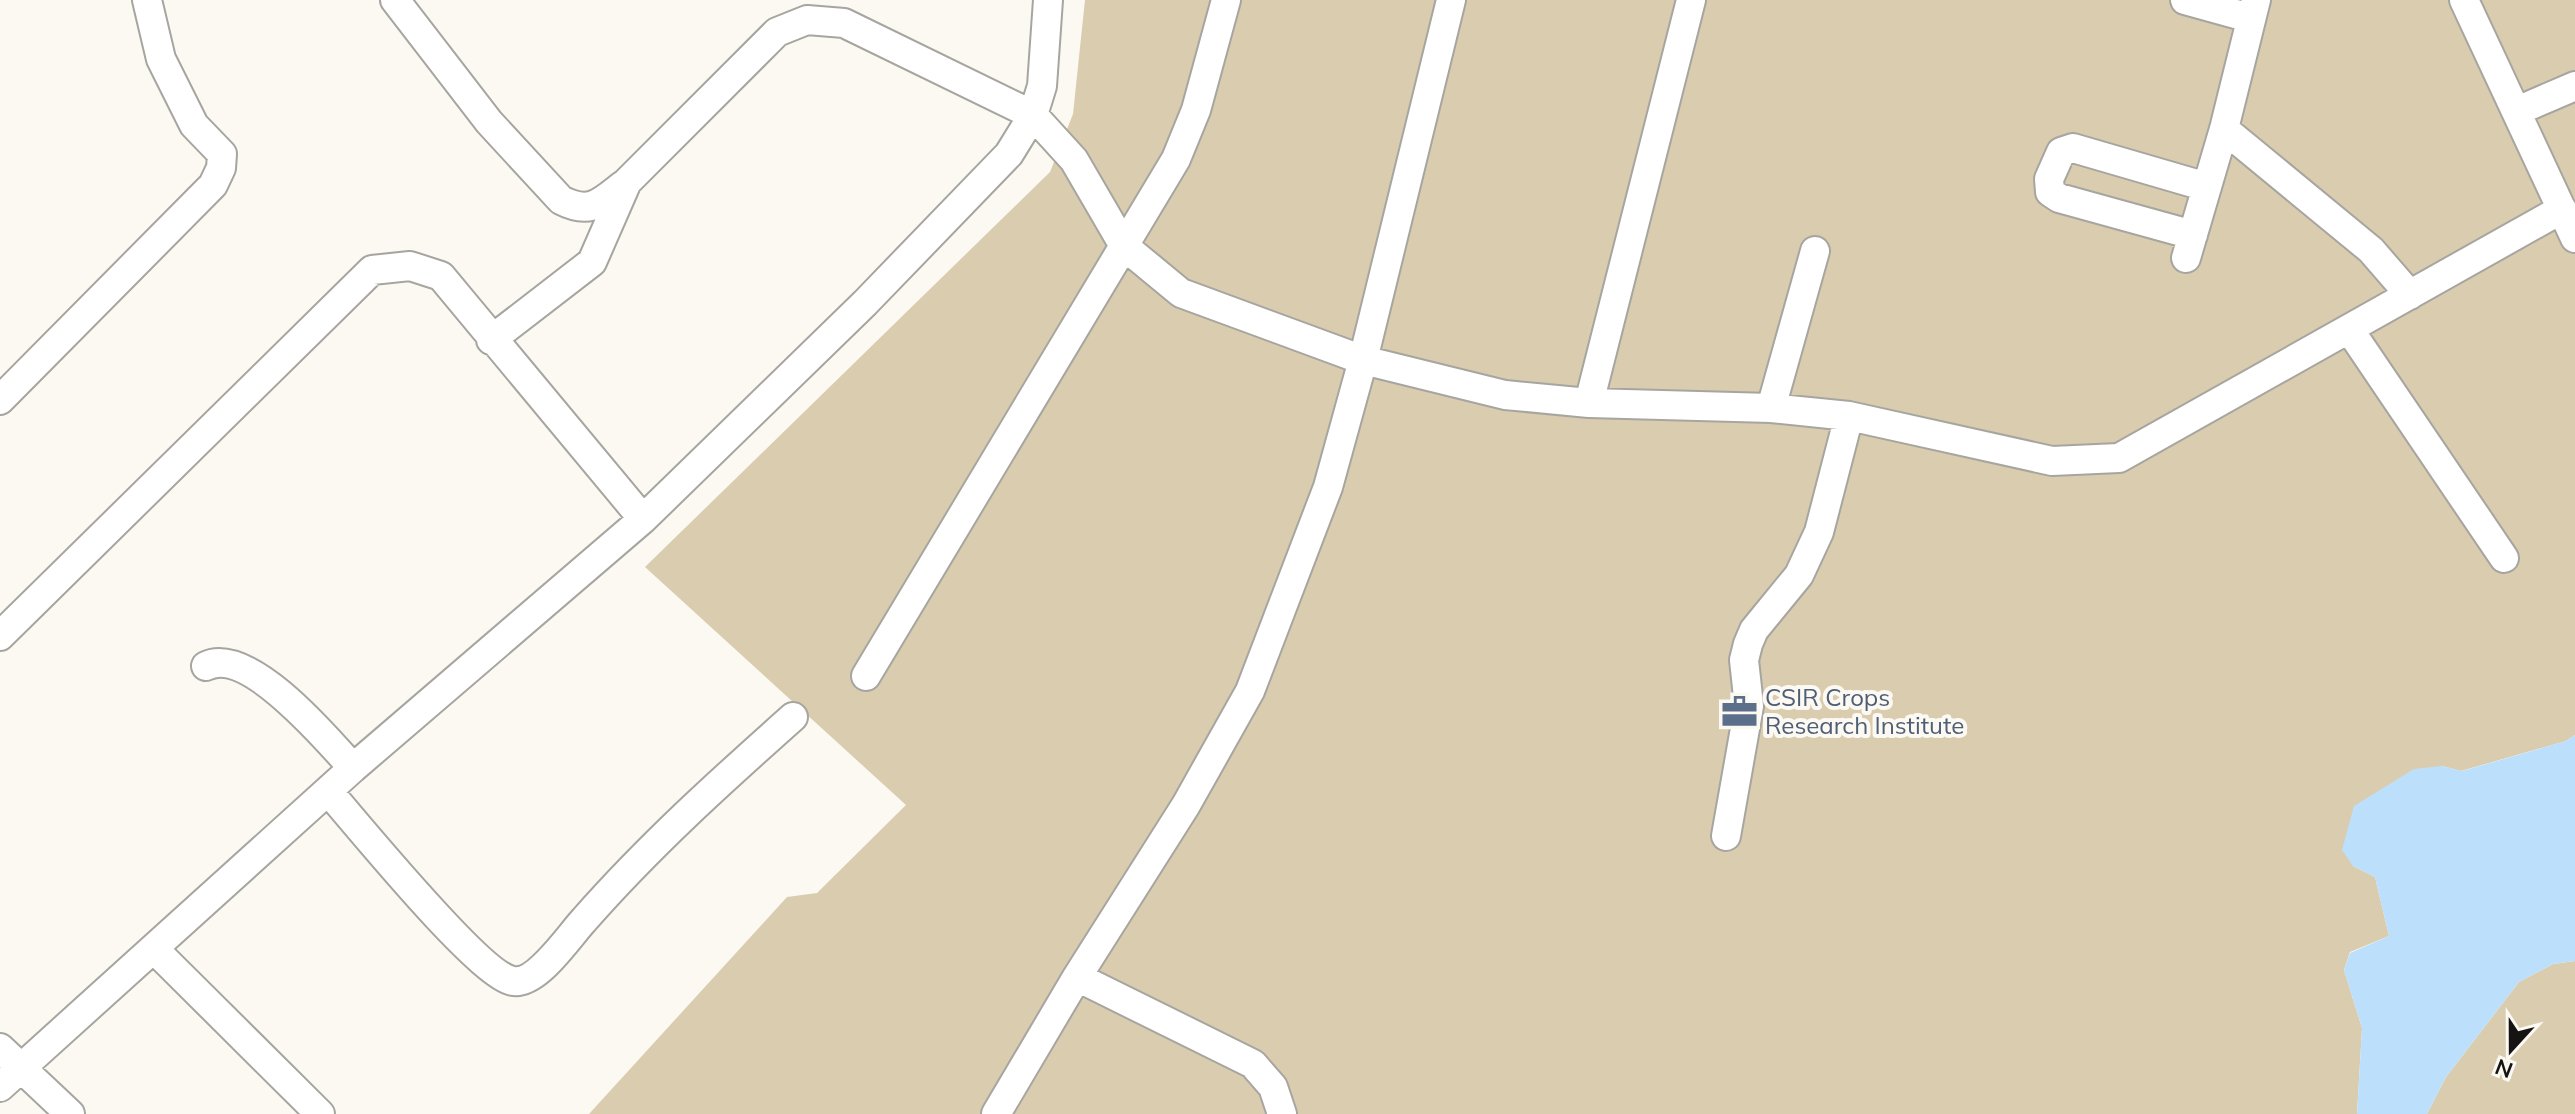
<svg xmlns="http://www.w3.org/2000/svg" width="2575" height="1114" font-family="Mulish,sans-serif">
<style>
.green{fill:#d9ccaf}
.water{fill:#bce0fc}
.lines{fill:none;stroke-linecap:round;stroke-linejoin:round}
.minor-casing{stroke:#a7a59f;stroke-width:32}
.minor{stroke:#fff;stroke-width:28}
.labels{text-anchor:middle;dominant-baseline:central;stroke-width:8;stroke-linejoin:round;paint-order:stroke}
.service-label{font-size:24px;fill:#4e5e75;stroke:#fcf9f3;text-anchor:start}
</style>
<rect width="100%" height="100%" fill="#fcf9f3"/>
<path class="green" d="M 1085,0 L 2575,0 L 2575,735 L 2566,741 L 2461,771 L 2442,766 L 2353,866 L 2375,877 L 2389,936 L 2350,952 L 2344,970 L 2362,1028 L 2357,1114 L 589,1114 L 787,897 L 817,893 L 906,805 L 645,567 L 1050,172 L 1073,114 Z
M 2575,961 L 2575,1114 L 2427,1114 L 2446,1077 L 2519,982 L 2553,964 Z"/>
<path class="water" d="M 2575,735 L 2575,961 L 2553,964 L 2519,982 L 2446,1077 L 2427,1114 L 2357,1114 L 2362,1028 L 2344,970 L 2350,953 L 2389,936 L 2375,877 L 2353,866 L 2342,850 L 2354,806 L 2414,769 L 2442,766 L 2462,771 L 2566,741 Z"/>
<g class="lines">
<defs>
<path id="minor" d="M 395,0 L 489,122 L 561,200 C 590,215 600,203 623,185
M 2185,0 L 2250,18
M 2464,0 L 2575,238
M 2517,111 L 2575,86
M 2224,129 L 2371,250 L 2410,295
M 2193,235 L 2059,198 L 2050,192 L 2049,179 L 2061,152 L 2073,148 L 2207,187
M 2186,258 L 2224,129 L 2256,0
M 2349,329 L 2504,558
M 491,340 L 592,262 L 627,182 L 777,32 L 807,20 L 844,23 L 1033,115 L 1074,160 L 1124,246 L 1181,293 L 1363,360 L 1505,395 L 1589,403 L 1771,408 L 1849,416 L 2052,461 L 2119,458 L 2562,209
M 0,400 L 213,185 L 221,168 L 222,154 L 194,125 L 161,59 L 147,0
M 1589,403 L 1691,0
M 1771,408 L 1815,251
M 0,636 L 372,270 L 410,266 L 441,276 L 643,519
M 206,666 C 248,645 327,739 353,768
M 866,676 L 1176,159 L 1196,110 L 1226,0
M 328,791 C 357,824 479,975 513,981 C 537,985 569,936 584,920 C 649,846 720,782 793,717
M 1726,836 L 1749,706 L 1744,660 L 1748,644 L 1754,630 L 1799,575 L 1819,532 L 1849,416
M 155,950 L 320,1114
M 1077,977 L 1253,1064 L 1273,1087 L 1282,1114
M 0,1048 L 70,1114
M 0,1087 L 353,768 L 643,519 L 865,303 L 1009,154 L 1033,115 L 1042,86 L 1048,0
M 996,1114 L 1077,977 L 1186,805 L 1250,691 L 1328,487 L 1363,360 L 1451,0"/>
</defs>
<use href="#minor" class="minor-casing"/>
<use href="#minor" class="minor"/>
</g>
<defs>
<symbol id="office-bare" viewBox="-9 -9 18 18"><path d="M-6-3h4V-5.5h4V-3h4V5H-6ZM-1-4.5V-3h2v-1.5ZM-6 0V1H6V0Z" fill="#5c6f8a" stroke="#fcf9f3" stroke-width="2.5" paint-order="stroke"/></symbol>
</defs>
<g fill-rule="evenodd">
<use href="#office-bare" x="1714" y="686" width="51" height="51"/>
</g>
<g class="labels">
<g class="service-label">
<text x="1765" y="697">CSIR Crops<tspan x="1765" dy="28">Research Institute</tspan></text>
</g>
</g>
<g transform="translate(2511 1050) rotate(201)" stroke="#fcf9f3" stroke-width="6" paint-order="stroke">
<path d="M0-6L14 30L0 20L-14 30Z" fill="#151412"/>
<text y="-12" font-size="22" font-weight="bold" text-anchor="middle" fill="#151412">N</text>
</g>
</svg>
